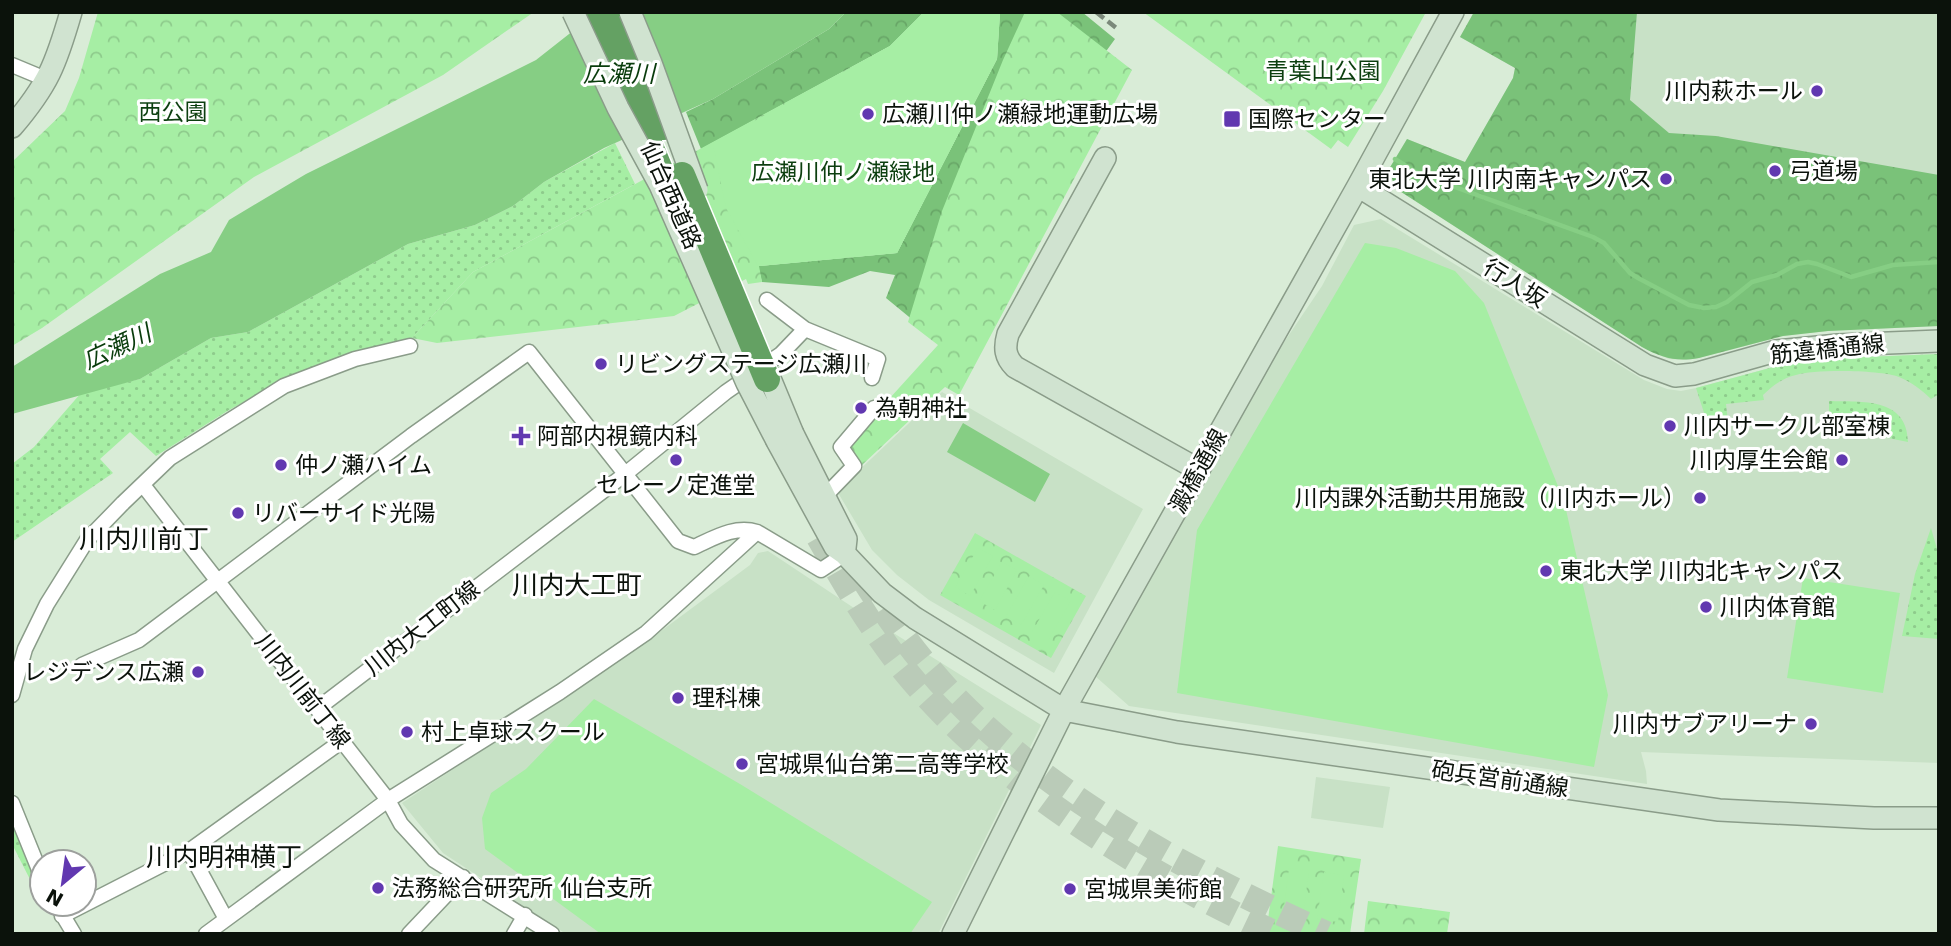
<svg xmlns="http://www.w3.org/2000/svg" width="1951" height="946" font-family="'DejaVu Sans','Noto Sans JP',sans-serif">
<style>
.built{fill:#c8e1c6}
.grass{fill:url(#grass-dots)}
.forest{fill:url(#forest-crowns)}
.park{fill:url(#park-crowns)}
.pitch{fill:#a6eea4}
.water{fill:#86ce84}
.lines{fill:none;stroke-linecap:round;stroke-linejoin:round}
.stream{stroke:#86ce84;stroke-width:4.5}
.highway-tunnel{stroke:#bacbb8;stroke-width:26;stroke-dasharray:26 13;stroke-linecap:butt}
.street-casing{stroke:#8a9c89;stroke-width:17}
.secondary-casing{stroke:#8a9c89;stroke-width:24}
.highway-casing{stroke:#fff;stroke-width:29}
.street{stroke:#fff;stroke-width:14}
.secondary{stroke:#d0e3d0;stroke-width:21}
.highway{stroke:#64a163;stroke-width:26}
.rail{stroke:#7b897a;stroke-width:4.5;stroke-dasharray:10 5;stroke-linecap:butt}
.secondary-bridge-casing{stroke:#8a9c89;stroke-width:24;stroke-linecap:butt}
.highway-bridge-casing{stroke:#fff;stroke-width:29;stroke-linecap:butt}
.secondary-bridge{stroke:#d0e3d0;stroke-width:21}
.highway-bridge{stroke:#64a163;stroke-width:26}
.poi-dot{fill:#6138b0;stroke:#fff;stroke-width:2.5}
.labels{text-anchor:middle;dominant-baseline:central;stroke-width:6;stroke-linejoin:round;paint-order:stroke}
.park-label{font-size:23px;fill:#0c3f0f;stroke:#fff}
.poi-label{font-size:23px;fill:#0b120b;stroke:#fff;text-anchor:start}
.street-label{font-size:23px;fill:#0b120b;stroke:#fff}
.water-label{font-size:24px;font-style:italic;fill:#093c0c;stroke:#fff}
.quarter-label{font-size:26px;fill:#0b120b;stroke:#fff}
</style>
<defs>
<pattern id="grass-dots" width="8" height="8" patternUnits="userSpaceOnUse" patternTransform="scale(1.75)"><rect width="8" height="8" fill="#a6eea4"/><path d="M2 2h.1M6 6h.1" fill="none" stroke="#8ecb8c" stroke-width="1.8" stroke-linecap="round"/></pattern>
<pattern id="forest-crowns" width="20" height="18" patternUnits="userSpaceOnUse" patternTransform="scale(1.75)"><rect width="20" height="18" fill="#7ac279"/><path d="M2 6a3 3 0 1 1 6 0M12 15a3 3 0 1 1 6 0" fill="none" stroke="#68a667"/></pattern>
<pattern id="park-crowns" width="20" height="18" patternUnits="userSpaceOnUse" patternTransform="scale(1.75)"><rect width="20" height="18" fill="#a6eea4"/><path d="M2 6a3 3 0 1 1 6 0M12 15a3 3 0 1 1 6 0" fill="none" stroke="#8ecb8c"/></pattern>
</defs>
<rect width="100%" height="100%" fill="#d9ecd7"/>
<path class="built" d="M 1474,12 L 1939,12 L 1939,326 L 1828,331 L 1783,336 L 1699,358 L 1686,360 L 1669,359 L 1642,347 L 1395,188 L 1389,169 L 1407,139 L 1465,162 L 1513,78 L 1515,68 L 1460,37 Z
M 1381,219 L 1644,380 L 1667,389 L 1681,391 L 1696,388 L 1781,365 L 1839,358 L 1939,354 L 1939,763 L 1641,752 L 1646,771 L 1647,784 L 1129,706 L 1095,676 L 1274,357 L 1322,286 L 1354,225 Z
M 942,392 L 1143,509 L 1054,673 L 929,600 L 897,575 L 872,550 L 837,491 Z
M 768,551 L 863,614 L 1041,725 L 938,934 L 566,934 L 443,853 L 402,803 L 649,640 L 750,565 L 758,553 Z
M 1316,777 L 1390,787 L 1383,828 L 1311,818 Z"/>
<path class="grass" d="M 615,143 L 635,184 L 473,272 L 412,338 L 349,353 L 286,379 L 229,410 L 156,456 L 130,432 L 100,459 L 113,473 L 12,542 L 12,464 L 34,447 L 81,393 L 140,379 L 211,338 L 248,332 L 408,244 L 475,225 L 513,206 L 544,182 Z
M 1939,354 L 1939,394 L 1931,399 C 1922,390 1911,382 1899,377 C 1881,370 1815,369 1796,375 C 1783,378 1773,385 1763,395 L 1764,400 L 1726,404 L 1730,439 L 1707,422 L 1696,388 L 1781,365 L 1839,358 Z
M 1829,401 C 1862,402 1907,397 1908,442 L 1863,433 L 1865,420 L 1829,413 Z
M 1931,528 L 1939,556 L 1939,639 L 1902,636 L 1915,574 Z
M 12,823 C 20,847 42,880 42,903 L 12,844 Z"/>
<path class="forest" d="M 846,12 L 924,12 L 890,46 L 701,149 L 686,112 L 713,99 L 829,29 Z
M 1000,12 L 1082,12 L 1115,39 L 1107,50 L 1061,87 L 942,344 L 886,298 L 895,275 L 870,271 L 829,287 L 762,282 L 758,266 L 897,253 L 997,59 Z
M 1474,12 L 1637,12 L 1630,100 L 1669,133 L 1716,136 L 1939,175 L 1939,326 L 1828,331 L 1783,336 L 1699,358 C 1676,362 1662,358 1642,347 L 1395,188 L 1389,169 L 1407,139 L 1465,162 L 1513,78 L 1515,68 L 1460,37 Z"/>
<path class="park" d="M 98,12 L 534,12 L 443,75 L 254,177 L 42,328 L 12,346 L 12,162 L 65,111 L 79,78 Z
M 924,12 L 1000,12 L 997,59 L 897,253 L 759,266 L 762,282 L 748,284 L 746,279 L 674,316 L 437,343 L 412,338 L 473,272 L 890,46 Z
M 1025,12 L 1057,12 L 1132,70 L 959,395 L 945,387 L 862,465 L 851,454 L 850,442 L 938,345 L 908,322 L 942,211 L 1003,60 Z
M 1143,12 L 1426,12 L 1383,91 L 1348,147 L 1338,140 L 1331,149 Z
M 975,533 L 1086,596 L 1051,658 L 940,595 Z
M 1278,846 L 1361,859 L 1350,934 L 1266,934 Z
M 1368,901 L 1450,912 L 1447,934 L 1364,934 Z"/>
<path class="pitch" d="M 924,12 L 1000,12 L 997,59 L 897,253 L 758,266 L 726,208 L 713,144 L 890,46 Z
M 1365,243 L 1396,248 L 1455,271 L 1484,303 L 1564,501 L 1608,695 L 1594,767 L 1177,693 L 1197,530 Z
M 978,548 L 993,556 L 970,596 L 955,587 Z
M 1002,562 L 1017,570 L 995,610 L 979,601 Z
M 1029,576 L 1044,585 L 1021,625 L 1006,616 Z
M 1803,578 L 1900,593 L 1883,693 L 1787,678 Z
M 1055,592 L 1071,601 L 1048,640 L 1032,632 Z
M 594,699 L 740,784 L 932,902 L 910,934 L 601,934 L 485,849 L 482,818 L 491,793 L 526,769 Z
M 1289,868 L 1309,870 L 1303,917 L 1283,914 Z
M 1324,872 L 1344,875 L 1338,922 L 1317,919 Z"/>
<path class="water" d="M 597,12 L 846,12 L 829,29 L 713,99 L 604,148 L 544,182 L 513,206 L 475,225 L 408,244 L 248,332 L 211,338 L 140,379 L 12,414 L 12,367 L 160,274 L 211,252 L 229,220 L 306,174 L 536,60 Z
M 963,423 L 1050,474 L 1035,502 L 947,452 Z"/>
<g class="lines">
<path class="stream" d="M 1395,159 L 1419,174 L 1593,237 L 1604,243 L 1630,273 L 1638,278 L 1689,305 L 1704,308 L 1716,307 L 1727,302 L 1752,282 L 1777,275 L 1797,264 L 1808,262 L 1817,264 L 1851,277 L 1893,265 L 1939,262"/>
<path class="highway-tunnel" d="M 819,537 C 844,582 870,626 902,667 C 994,782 1143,873 1276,934
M 862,576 C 896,630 934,681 982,724 C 1081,815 1204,878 1326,934"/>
<defs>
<path id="street" d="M 12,65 L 48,80
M 767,300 L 805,329
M 143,485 L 342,741 L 388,800 L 401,824 L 434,860 L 552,934
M 825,496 L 854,466 L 841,447 L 874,408
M 82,665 L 139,640 L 411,436 L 529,352 L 678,541 L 694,547 C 714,538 735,525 757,532 L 821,570 L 845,554
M 12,695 L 25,649 L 47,604 L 87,540 L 123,503 L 170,458 L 284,386 L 355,359 L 410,346
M 317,709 L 624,475 L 726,392 L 781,354 L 805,329 L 878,359 L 872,378
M 12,803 L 42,877
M 56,904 L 74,934
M 62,916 L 189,851
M 226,919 L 189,851 L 342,741
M 206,934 L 388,800 L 560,692 L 646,633 L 757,532
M 409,934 L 463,877
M 514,934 L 525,915"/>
<path id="secondary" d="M 12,127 C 48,85 56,64 71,12
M 1105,158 L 1008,334 C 1004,348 1005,357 1015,367 L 1199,470
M 1358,186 L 1645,365 L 1675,376 L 1694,374 L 1776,351 L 1838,345 L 1939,341
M 793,434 L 846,539 L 845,548
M 777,441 L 835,547 L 845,554 L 882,593 L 915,618 L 1064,710 L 1177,732 L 1719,810 L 1874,818 L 1939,818
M 953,934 L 1064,710 L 1358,186 L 1453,12"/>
<path id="highway" d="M 591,12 L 621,80
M 612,12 L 664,127
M 608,66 L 646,136 L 661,172"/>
</defs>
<use href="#street" class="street-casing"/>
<use href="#secondary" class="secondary-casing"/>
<use href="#highway" class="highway-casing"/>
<use href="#street" class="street"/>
<use href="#secondary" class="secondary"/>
<use href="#highway" class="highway"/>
<path class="rail" d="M 1096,12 L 1119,30"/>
<defs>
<path id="secondary-bridge" d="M 573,12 L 618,108 L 660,185 L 747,383 L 777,441
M 630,12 L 651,63 L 697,190
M 764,364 L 793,434"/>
<path id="highway-bridge" d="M 682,175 L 767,379"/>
</defs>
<use href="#secondary-bridge" class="secondary-bridge-casing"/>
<use href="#highway-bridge" class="highway-bridge-casing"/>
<use href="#secondary-bridge" class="secondary-bridge"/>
<use href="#highway-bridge" class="highway-bridge"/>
</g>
<g class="poi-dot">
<circle cx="1817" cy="91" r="7"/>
<circle cx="868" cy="114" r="7"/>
<rect x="1223" y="110" width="18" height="18" rx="3.5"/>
<circle cx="1775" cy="171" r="7"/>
<circle cx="1666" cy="179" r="7"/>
<circle cx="601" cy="364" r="7"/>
<circle cx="861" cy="408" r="7"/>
<circle cx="1670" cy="426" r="7"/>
<path d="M517.5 425.5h7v7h7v7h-7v7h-7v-7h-7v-7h7z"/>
<circle cx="676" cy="460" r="7"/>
<circle cx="1842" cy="460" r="7"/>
<circle cx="281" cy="465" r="7"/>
<circle cx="1700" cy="498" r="7"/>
<circle cx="238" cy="513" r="7"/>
<circle cx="1546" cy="571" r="7"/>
<circle cx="1706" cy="607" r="7"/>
<circle cx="198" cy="672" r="7"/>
<circle cx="678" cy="698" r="7"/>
<circle cx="1811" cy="724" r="7"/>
<circle cx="407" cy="732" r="7"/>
<circle cx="742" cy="764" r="7"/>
<circle cx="378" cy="888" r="7"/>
<circle cx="1070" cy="889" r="7"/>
</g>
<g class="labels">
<g class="park-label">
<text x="1323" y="71">青葉山公園</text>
<text x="173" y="112">西公園</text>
<text x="843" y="172">広瀬川仲ノ瀬緑地</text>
</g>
<g class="poi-label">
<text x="1803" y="91" text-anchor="end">川内萩ホール</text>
<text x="882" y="114">広瀬川仲ノ瀬緑地運動広場</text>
<text x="1248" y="119">国際センター</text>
<text x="1789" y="171">弓道場</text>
<text x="1652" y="179" text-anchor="end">東北大学 川内南キャンパス</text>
<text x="615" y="364">リビングステージ広瀬川</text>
<text x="875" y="408">為朝神社</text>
<text x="1684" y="426">川内サークル部室棟</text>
<text x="537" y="436">阿部内視鏡内科</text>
<text x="1828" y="460" text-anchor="end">川内厚生会館</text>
<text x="295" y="465">仲ノ瀬ハイム</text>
<text x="676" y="485" text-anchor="middle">セレーノ定進堂</text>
<text x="1686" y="498" text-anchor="end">川内課外活動共用施設（川内ホール）</text>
<text x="252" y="513">リバーサイド光陽</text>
<text x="1560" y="571">東北大学 川内北キャンパス</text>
<text x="1720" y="607">川内体育館</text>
<text x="184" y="672" text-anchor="end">レジデンス広瀬</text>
<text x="692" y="698">理科棟</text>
<text x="1797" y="724" text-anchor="end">川内サブアリーナ</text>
<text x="421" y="732">村上卓球スクール</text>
<text x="756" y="764">宮城県仙台第二高等学校</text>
<text x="392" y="888">法務総合研究所 仙台支所</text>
<text x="1084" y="889">宮城県美術館</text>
</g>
<g class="street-label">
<text transform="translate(671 195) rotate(66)">仙台西道路</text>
<text transform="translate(1515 283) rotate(32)">行人坂</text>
<text transform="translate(1827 349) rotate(-6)">筋違橋通線</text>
<text transform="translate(1198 471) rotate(-61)">澱橋通線</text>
<text transform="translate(422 628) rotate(-38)">川内大工町線</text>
<text transform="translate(303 691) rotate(52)">川内川前丁線</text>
<text transform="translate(1500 779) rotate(8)">砲兵営前通線</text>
</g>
<g class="water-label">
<text x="619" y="74">広瀬川</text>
<text transform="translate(117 347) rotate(-25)">広瀬川</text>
</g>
<g class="quarter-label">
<text x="144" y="539">川内川前丁</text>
<text x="577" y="585">川内大工町</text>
<text x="224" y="857">川内明神横丁</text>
</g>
</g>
<rect width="1951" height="946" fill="none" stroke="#0b120b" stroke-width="28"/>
<g transform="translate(63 883) rotate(209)"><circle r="33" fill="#ffffff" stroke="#9da09d" stroke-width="2"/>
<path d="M0-5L12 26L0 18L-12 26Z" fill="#6138b0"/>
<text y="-10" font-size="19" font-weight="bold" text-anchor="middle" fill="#0b120b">N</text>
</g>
</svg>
